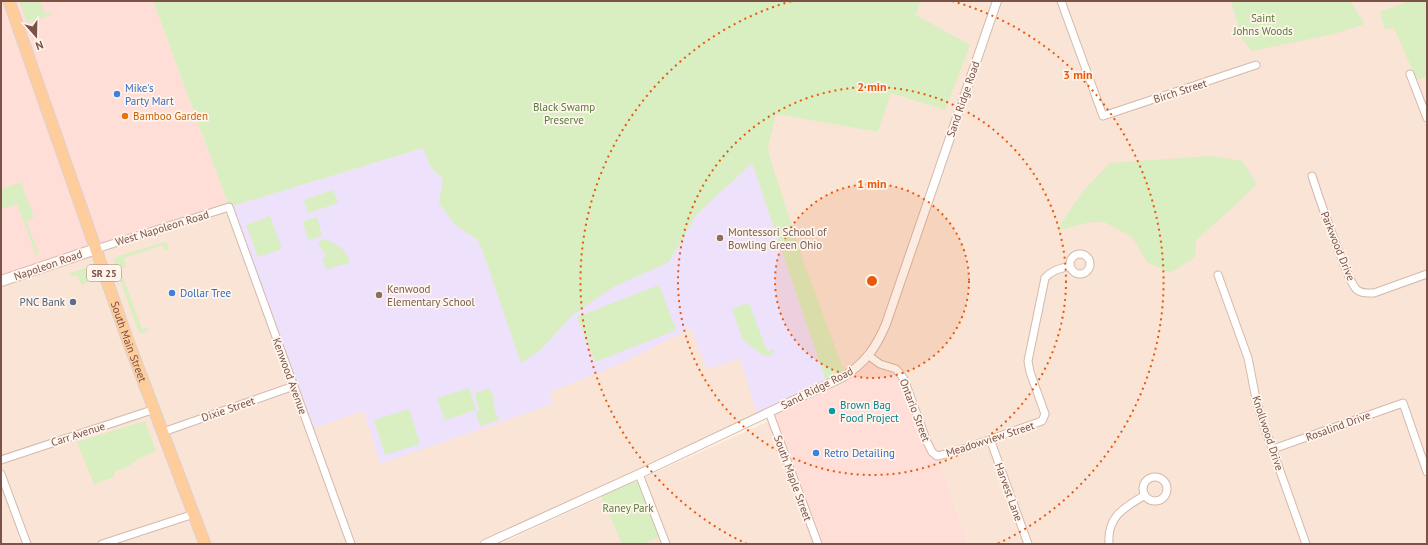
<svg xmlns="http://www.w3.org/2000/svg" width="1428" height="545" font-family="'PT Sans',sans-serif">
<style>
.residential{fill:#f9e4d5}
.commercial{fill:#ffded8}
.education{fill:#eee1fb}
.green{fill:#d9eec1}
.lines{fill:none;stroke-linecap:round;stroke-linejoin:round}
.minor-casing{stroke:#d4b9ac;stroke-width:9}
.tertiary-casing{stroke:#d4b9ac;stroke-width:10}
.secondary-casing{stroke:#dab9ab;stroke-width:12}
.primary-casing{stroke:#dcd2cf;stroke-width:13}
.minor{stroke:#fff;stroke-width:7}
.tertiary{stroke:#fff;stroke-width:8}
.secondary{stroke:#fff;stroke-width:10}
.primary{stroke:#ffcc9b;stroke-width:11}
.ring{fill:none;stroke:#e8590c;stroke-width:2;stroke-dasharray:2 4}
.shop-dot{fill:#3f7fe0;stroke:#fff5ed;stroke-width:1.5}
.food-dot{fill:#e8710a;stroke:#fff5ed;stroke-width:1.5}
.education-dot{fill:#8d6e63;stroke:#fff5ed;stroke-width:1.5}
.service-dot{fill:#5c6f8a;stroke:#fff5ed;stroke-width:1.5}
.culture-dot{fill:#0f9aa8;stroke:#fff5ed;stroke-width:1.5}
.labels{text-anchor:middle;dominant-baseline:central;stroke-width:3.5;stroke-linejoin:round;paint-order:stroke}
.shield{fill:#fff5ed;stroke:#a28379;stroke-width:1}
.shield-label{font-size:10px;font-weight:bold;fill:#7a5247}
.park-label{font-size:11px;fill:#577a3b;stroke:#fff5ed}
.shop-label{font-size:11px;fill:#366cbe;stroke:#fff5ed;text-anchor:start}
.street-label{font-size:11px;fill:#7a5247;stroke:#fff5ed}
.food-label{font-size:11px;fill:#c56008;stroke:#fff5ed;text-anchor:start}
.education-label{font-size:11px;fill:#785e54;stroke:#fff5ed;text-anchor:start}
.service-label{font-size:11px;fill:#4e5e75;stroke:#fff5ed;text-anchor:end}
.culture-label{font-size:11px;fill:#0d838f;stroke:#fff5ed;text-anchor:start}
.centre{fill:#e8590c;stroke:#fff5ed;stroke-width:2}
.ring-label{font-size:12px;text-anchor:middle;font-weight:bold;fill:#e8590c;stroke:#fff5ed;stroke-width:3.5;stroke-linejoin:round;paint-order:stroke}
</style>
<rect width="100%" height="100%" fill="#fef1e4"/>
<path class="residential" d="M 921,1 L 1418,1 L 1417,79 L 1427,76 L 1427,544 L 968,544 L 937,456 L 854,370 L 485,544 L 1,544 L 1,281 L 229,207 L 443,179 L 486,261 L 613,287 L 669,262 L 697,214 L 757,157 L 767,112 L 878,132 Z
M 767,422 L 811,544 L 500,544 L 650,475 Z"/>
<path class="commercial" d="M 1,1 L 153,1 L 229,207 L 1,281 Z
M 869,356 L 896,369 L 908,391 L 937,456 L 968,544 L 811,544 L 767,422 L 769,412 L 843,377 Z"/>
<path class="education" d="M 423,148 L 430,166 L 443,179 L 454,224 L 478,240 L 486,261 L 539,351 L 574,314 L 613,287 L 669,262 L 697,213 L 752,162 L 827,384 L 758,417 L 740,359 L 707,369 L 691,328 L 622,363 L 550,392 L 553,404 L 380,464 L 364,411 L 310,429 L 229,207 Z"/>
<path class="green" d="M 19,1 L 40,1 L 45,14 L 51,12 L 52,15 L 27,23 Z
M 153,1 L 921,1 L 916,15 L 970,45 L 945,110 L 891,93 L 878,132 L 776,114 L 768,147 L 769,155 L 804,263 L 844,371 L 826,381 L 752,163 L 697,214 L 669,262 L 613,287 L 574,314 L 539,351 L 521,363 L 486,261 L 478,240 L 454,224 L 439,203 L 443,179 L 430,166 L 423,148 L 229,207 Z
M 1231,1 L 1350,1 L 1365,24 L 1334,34 L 1252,51 L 1242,39 Z
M 1409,1 L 1427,1 L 1427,76 L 1417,80 L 1394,28 L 1385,29 L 1380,12 Z
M 1211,156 L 1242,161 L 1257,184 L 1233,207 L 1196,240 L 1195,257 L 1170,273 L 1147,262 L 1133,238 L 1105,222 L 1091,222 L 1057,230 L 1083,191 L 1110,163 Z
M 21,182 L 34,218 L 26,221 L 39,254 L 36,255 L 17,204 L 1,209 L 1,189 Z
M 333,190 L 338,203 L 308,213 L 304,200 Z
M 270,216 L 282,249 L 258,257 L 246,225 Z
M 317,217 L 322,236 L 308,240 L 303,221 Z
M 325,239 L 342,248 L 349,258 L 349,263 L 326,269 L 322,259 L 326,256 L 318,244 L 320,241 Z
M 164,242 L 167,243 L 169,249 L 168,251 L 165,250 L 163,245 L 124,258 L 126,267 L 120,269 L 142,329 L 148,328 L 149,330 L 143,333 L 139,333 L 113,260 L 116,257 Z
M 85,268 L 91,270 L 96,280 L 81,285 L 78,275 L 72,276 L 70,273 Z
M 659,285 L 676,330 L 595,362 L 577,317 Z
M 749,303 L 767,351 L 774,349 L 774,353 L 769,356 L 764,356 L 743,340 L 732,309 Z
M 469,388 L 476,410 L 445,420 L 437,398 Z
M 488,389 C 494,393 494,400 494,407 C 495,411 497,416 499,420 L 480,426 L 476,412 L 479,411 L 475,393 Z
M 409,409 L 420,444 L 385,455 L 374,420 Z
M 145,421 L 156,451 L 141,457 L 129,466 L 114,472 L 114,477 L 94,484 L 77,442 Z
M 633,481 L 639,483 L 660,537 L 643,544 L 622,544 L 601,495 Z"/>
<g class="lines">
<defs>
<path id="minor" d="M 1061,1 L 1103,116 L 1256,65
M 1410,74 L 1427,118
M 1312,176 C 1322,207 1333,237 1345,267 C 1348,274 1351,283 1356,289 C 1361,294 1367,293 1374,293 L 1427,274
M 96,249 L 229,207 L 351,544
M1070 264a10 10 0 1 1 20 0a10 10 0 1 1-20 0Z
M 1218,275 L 1248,358 L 1256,399 L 1263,423 L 1306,544
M 869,356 L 880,364 L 896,369 L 904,379 L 927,442 L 932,452 L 937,456 L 951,453 L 969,447 L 1042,421 L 1045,414 L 1030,372 L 1028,361 L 1045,278 C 1052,270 1059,269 1070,266
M 769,412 L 818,544
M 163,432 L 294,386
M 990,439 L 1028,544
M 1273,449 L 1403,403 L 1427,472
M 1,460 L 155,409
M 1,474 L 27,544
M 639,474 L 666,544
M1143 489a12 12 0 1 1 24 0a12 12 0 1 1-24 0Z
M 102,544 L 194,514
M 1109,544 C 1107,516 1124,508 1145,495"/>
<path id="tertiary" d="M 485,544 L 639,474 L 843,377 C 865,363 876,348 886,324 L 997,1"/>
<path id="secondary" d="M 1,281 L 96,249"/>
<g id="primary">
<path id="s1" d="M 9,1 L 128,341 L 205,544"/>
</g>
</defs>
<use href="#minor" class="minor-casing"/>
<use href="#tertiary" class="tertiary-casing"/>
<use href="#secondary" class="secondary-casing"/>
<use href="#primary" class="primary-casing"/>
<use href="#minor" class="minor"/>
<use href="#tertiary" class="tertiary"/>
<use href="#secondary" class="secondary"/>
<use href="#primary" class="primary"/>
</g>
<circle cx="872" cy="281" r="97" fill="#e8590c" fill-opacity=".12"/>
<g class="ring">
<circle cx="872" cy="281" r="97"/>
<circle cx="872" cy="281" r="194"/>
<path d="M747 544A291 291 0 0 1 792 1M952 1A291 291 0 0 1 997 544"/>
</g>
<g class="shop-dot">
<circle cx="117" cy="94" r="4"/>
<circle cx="172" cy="293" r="4"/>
<circle cx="816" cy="453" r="4"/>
</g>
<circle class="food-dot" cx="125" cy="116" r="4"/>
<g class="education-dot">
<circle cx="720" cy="238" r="4"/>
<circle cx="379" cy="295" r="4"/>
</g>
<circle class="service-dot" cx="73" cy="302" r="4"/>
<circle class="culture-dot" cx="832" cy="411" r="4"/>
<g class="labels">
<rect class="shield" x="87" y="265" width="34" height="16" rx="3"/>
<g class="shield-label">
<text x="104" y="273">SR 25</text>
</g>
<g class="park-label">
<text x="1263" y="18">Saint<tspan x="1263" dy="13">Johns Woods</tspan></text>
<text x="564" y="107">Black Swamp<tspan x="564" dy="13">Preserve</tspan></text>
<text x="628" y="508">Raney Park</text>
</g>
<g class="shop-label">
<text x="125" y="88">Mike's<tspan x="125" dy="13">Party Mart</tspan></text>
<text x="180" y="293">Dollar Tree</text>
<text x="824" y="453">Retro Detailing</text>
</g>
<g class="street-label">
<text transform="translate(1180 91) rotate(-18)">Birch Street</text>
<text transform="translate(963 99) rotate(-71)">Sand Ridge Road</text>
<text transform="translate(162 228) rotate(-17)">West Napoleon Road</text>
<text transform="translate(1338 246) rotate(68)">Parkwood Drive</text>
<text transform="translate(48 265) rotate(-19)">Napoleon Road</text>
<text stroke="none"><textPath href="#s1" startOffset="361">South Main Street</textPath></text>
<text transform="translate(290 376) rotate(70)">Kenwood Avenue</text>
<text transform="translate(817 388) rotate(-27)">Sand Ridge Road</text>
<text transform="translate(228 409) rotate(-19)">Dixie Street</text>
<text transform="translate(915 410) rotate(69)">Ontario Street</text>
<text transform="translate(1338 426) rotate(-20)">Rosalind Drive</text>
<text transform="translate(1268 433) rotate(72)">Knollwood Drive</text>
<text transform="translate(78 434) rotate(-18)">Carr Avenue</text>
<text transform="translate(990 439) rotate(-18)">Meadowview Street</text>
<text transform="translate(793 478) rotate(70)">South Maple Street</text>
<text transform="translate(1009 492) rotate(70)">Harvest Lane</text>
</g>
<g class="food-label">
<text x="133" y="116">Bamboo Garden</text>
</g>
<g class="education-label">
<text x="728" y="232">Montessori School of<tspan x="728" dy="13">Bowling Green Ohio</tspan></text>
<text x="387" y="289">Kenwood<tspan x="387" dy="13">Elementary School</tspan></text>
</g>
<g class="service-label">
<text x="65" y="302">PNC Bank</text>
</g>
<g class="culture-label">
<text x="840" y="405">Brown Bag<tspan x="840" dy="13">Food Project</tspan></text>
</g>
</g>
<circle cx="872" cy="281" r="6" class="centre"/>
<g class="ring-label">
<text x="1078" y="79">3 min</text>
<text x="872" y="91">2 min</text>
<text x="872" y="188">1 min</text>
</g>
<rect width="1428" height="545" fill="none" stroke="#7a5247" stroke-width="4"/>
<g transform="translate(36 36) rotate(160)" stroke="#fff5ed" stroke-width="3" paint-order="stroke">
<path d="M0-3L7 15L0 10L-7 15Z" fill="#7a5247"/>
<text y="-6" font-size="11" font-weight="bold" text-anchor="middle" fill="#7a5247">N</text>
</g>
</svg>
